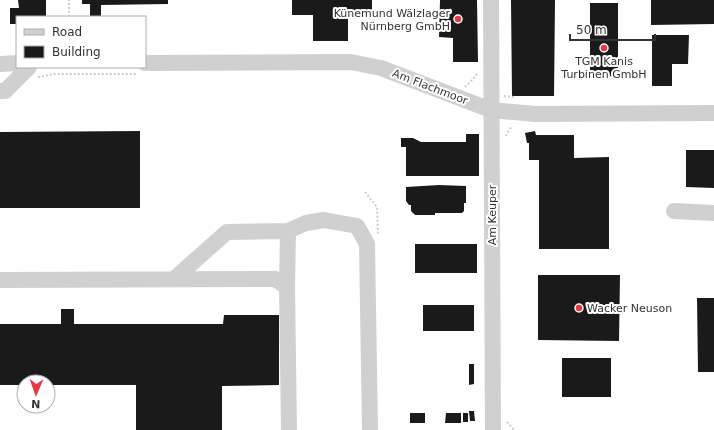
<svg xmlns="http://www.w3.org/2000/svg" width="714" height="430" font-family="'DejaVu Sans',sans-serif">
<style>
.building{fill:#1a1a1a}
.lines{fill:none;stroke-linecap:round;stroke-linejoin:round}
.path{stroke:#cdcdcd;stroke-width:2;stroke-dasharray:2 2;stroke-linecap:butt}
.minor{stroke:#d0d0d0;stroke-width:16}
.poi-dot{fill:#e63946;stroke:#fff;stroke-width:1.5}
.labels{text-anchor:middle;dominant-baseline:central;stroke-width:4;stroke-linejoin:round;paint-order:stroke}
.poi-label{font-size:11px;fill:#333;stroke:#fff;text-anchor:end}
.street-label{font-size:11px;fill:#333;stroke:#fff}
</style>
<rect width="100%" height="100%" fill="#fff"/>
<path class="building" d="M 18,0 L 46,0 L 46,17 L 17,17 L 17,24 L 10,24 L 10,8 L 19,8 Z
M 82,0 L 168,0 L 168,4 L 101,5 L 101,17 L 90,17 L 90,4 L 82,4 Z
M 292,0 L 372,0 L 372,15 L 348,15 L 348,41 L 313,41 L 313,15 L 292,15 Z
M 440,0 L 477,0 L 478,62 L 453,62 L 453,38 L 439,37 Z
M 511,0 L 555,0 L 554,96 L 512,96 Z
M 651,0 L 714,0 L 714,24 L 651,25 Z
M 590,3 L 618,3 L 618,77 L 609,76 L 609,73 L 600,73 L 599,76 L 590,76 Z
M 652,35 L 689,35 L 688,64 L 672,64 L 672,86 L 652,86 Z
M 140,131 L 140,208 L 0,208 L 0,132 Z
M 535,131 L 536,135 L 574,135 L 574,158 L 609,157 L 609,249 L 539,249 L 539,160 L 529,160 L 529,143 L 527,143 L 525,133 Z
M 466,134 L 479,134 L 479,176 L 406,176 L 406,147 L 401,147 L 401,138 L 413,138 L 421,142 L 466,142 Z
M 686,150 L 714,150 L 714,188 L 686,187 Z
M 439,185 L 466,186 L 466,203 L 464,203 L 464,211 L 462,213 L 435,213 L 435,215 L 415,215 L 411,211 L 411,205 L 409,205 L 406,201 L 406,187 Z
M 415,244 L 477,244 L 477,273 L 415,273 Z
M 538,275 L 620,275 L 619,341 L 538,340 Z
M 697,298 L 714,298 L 714,372 L 698,372 Z
M 423,305 L 474,305 L 474,331 L 423,331 Z
M 61,309 L 74,309 L 74,324 L 223,324 L 224,315 L 279,315 L 279,385 L 222,386 L 222,430 L 136,430 L 136,385 L 48,385 L 48,382 L 24,382 L 24,385 L 0,385 L 0,324 L 61,324 Z
M 562,358 L 611,358 L 611,397 L 562,397 Z
M 469,364 L 474,364 L 474,384 L 469,385 Z
M 469,411 L 474,411 L 475,421 L 470,421 Z
M 410,413 L 425,413 L 425,423 L 410,423 Z
M 446,413 L 461,413 L 461,423 L 445,423 Z
M 463,413 L 468,413 L 468,422 L 463,422 Z"/>
<g class="lines">
<path class="path" d="M 69,17 L 69,0
M 38,77 L 54,74 L 137,74
M 465,87 L 475,77 L 478,72
M 504,96 L 514,97
M 506,136 L 507,133 L 512,126
M 365,192 L 377,207 L 378,234
M 507,422 L 514,430"/>
<path class="minor" d="M 491,0 L 493,430
M 145,63 L 351,62 L 381,68 L 491,110 L 535,114 L 714,113
M 0,64 L 17,63
M 0,91 L 5,91 L 29,67
M 674,211 L 714,213
M 174,279 L 227,232 L 288,231 L 306,223 L 324,220 L 357,226 L 367,244 L 370,430
M 0,280 L 275,279 L 287,287 L 289,430
M 287,287 L 288,231"/>
</g>
<g class="poi-dot">
<circle cx="458" cy="19" r="4"/>
<circle cx="604" cy="48" r="4"/>
<circle cx="579" cy="308" r="4"/>
</g>
<g class="labels">
<g class="poi-label">
<text x="450" y="13">Künemund Wälzlager<tspan x="450" dy="13">Nürnberg GmbH</tspan></text>
<text x="604" y="61" text-anchor="middle">TGM Kanis<tspan x="604" dy="13">Turbinen GmbH</tspan></text>
<text x="587" y="308" text-anchor="start">Wacker Neuson</text>
</g>
<g class="street-label">
<text transform="translate(430 87) rotate(21)">Am Flachmoor</text>
<text transform="translate(492 215) rotate(-90)">Am Keuper</text>
</g>
</g>
<rect x="16" y="16" width="130" height="52" fill="#ffffff" stroke="#adadad"/>
<rect x="24" y="29" width="20" height="6" fill="#d0d0d0" stroke="#adadad"/>
<text x="52" y="36" font-size="12" fill="#333333">Road</text>
<rect x="24" y="46" width="20" height="12" fill="#1a1a1a" stroke="#adadad"/>
<text x="52" y="56" font-size="12" fill="#333333">Building</text>
<g transform="translate(36 394) rotate(182)"><circle r="19" fill="#ffffff" stroke="#adadad"/>
<path d="M0-3L7 15L0 10L-7 15Z" fill="#e63946"/>
<text y="-6" font-size="11" font-weight="bold" text-anchor="middle" fill="#333333">N</text>
</g>
<path d="M570 34v6h85v-6" fill="none" stroke="#333333" stroke-width="2"/>
<text x="576" y="34" font-size="12" fill="#333333" stroke="#ffffff" stroke-width="3" paint-order="stroke">50 m</text>
</svg>
